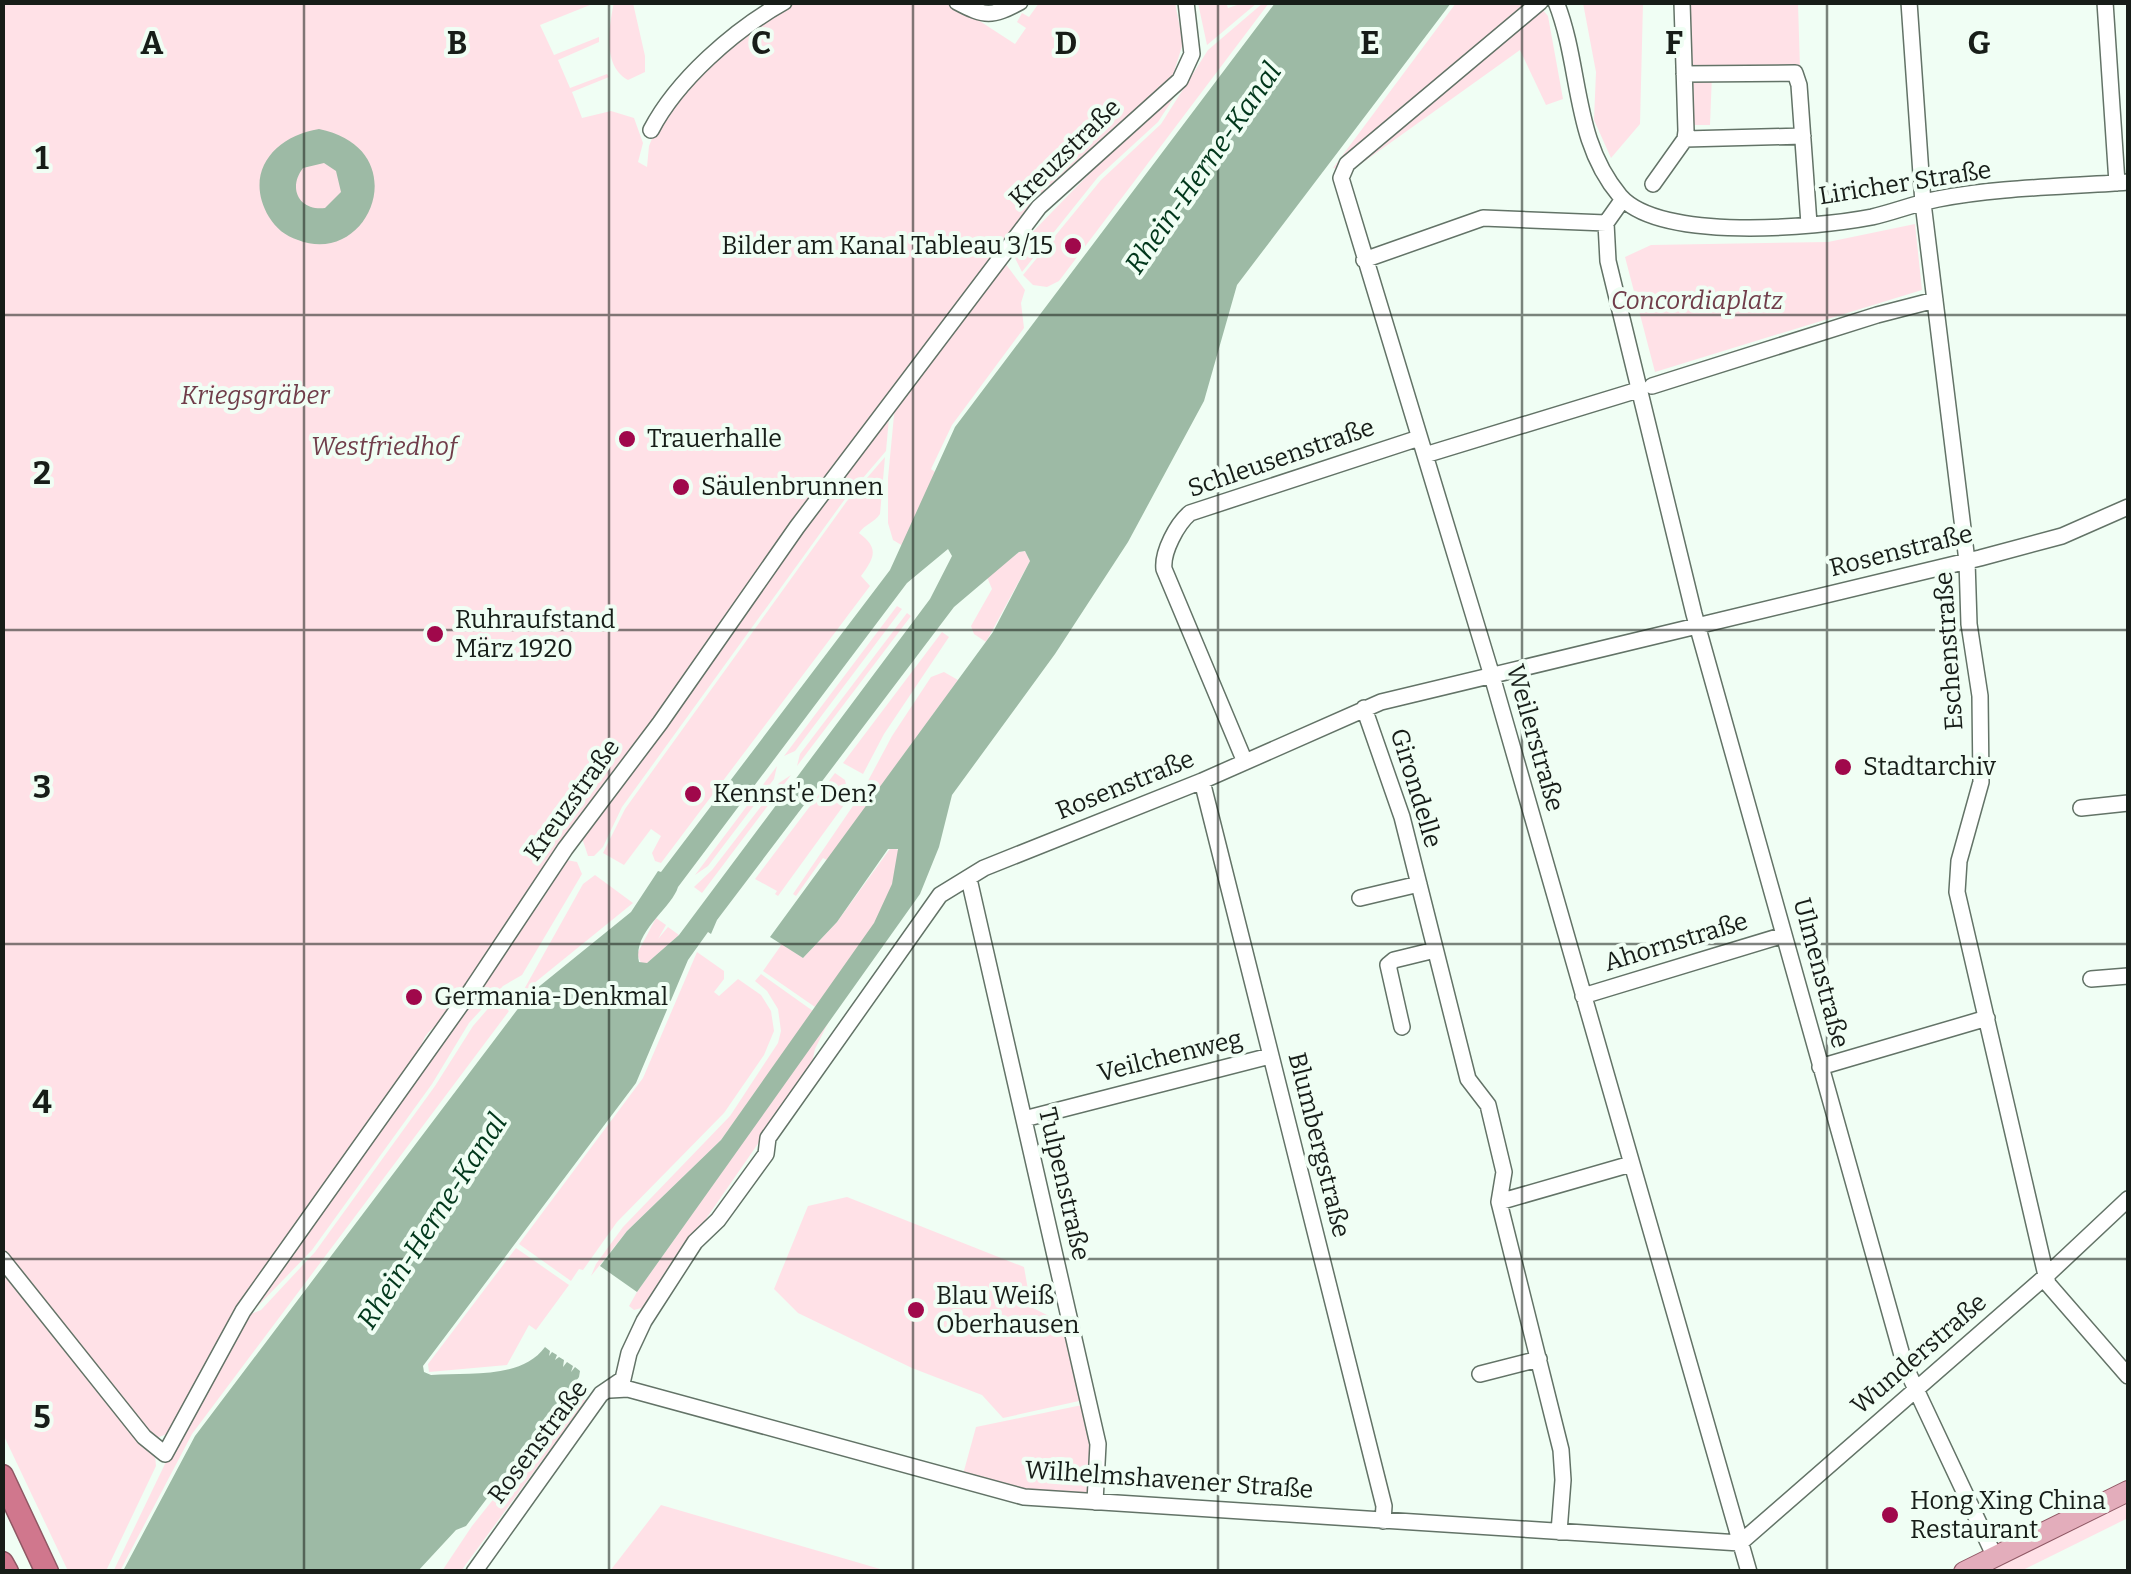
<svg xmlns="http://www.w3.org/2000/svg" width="2131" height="1574" font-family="Bitter,serif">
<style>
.green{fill:#ffe1e7}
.water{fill:#9dbaa5;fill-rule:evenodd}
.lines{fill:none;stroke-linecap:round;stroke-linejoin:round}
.minor-casing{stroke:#637367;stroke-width:18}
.major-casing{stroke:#8f5864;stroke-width:22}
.highway-casing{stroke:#8f5864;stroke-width:25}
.minor{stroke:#fff;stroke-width:15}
.major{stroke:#e3adbb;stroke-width:20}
.highway{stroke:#d0778d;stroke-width:22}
.grid{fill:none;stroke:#171d18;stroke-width:2.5;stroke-opacity:0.55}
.poi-dot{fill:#a0084b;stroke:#f0fef4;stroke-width:4}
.labels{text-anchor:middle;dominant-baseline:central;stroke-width:8;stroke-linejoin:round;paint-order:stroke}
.street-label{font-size:25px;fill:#171d18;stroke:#f0fef4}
.poi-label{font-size:25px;fill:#171d18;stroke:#f0fef4;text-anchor:start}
.park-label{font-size:25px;font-style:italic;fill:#703d4a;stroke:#f0fef4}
.water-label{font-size:28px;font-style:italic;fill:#01371b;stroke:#f0fef4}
.grid-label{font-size:32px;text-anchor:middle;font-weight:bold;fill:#171d18;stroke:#f0fef4;stroke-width:8;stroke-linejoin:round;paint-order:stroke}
</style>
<rect width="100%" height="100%" fill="#f0fef4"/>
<path class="green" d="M 614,2 L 633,3 L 645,56 L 645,72 L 628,80 C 602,66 609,27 614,2 Z
M 2,3 L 595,3 L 540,25 L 554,55 L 599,37 L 599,42 L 558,60 L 570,88 L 607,74 L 609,77 L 572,92 L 582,118 L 611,111 L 634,118 L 643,143 L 638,162 L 647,167 L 649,146 L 658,124 L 702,69 L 790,3 L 952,3 L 1015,44 L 1026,28 L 1017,22 L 1022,13 L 1029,17 L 1039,3 L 1175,3 L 1183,43 L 1173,75 L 1108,137 L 1069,169 L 1013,231 L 447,1021 C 429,1026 419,1041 420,1059 L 255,1290 L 232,1314 L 169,1433 L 157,1438 L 147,1431 L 3,1249 Z
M 1198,3 L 1226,3 L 1228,8 L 1243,3 L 1257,3 L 1207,45 Z
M 1263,3 L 1269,3 L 1059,281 L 1047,287 L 1033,285 L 1023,275 L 1101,180 L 1161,124 L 1208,50 Z
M 1456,3 L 1537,3 L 1548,16 L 1563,99 L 1546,105 L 1520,50 L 1351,171 L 1333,168 Z
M 1583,3 L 1643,3 L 1640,124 L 1611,158 L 1594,120 L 1596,72 Z
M 1691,3 L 1798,3 L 1800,69 L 1712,74 L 1710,125 L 1690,125 Z
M 1195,65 L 1158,122 L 1098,177 L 1022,272 L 1015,258 L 1015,250 Z
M 1915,224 L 1922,290 L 1655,372 L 1625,257 L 1651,245 L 1828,242 Z
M 1005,263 L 1025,290 L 1021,303 L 1024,328 L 952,425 L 931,469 L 935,472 L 903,546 L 893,540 L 888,523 L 888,478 L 895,405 Z
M 889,418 L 886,451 L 845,499 L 622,807 L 603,847 L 594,856 L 588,856 L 582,838 L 882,420 Z
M 885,457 L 880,514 C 874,523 865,524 859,533 C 879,548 875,557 861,576 L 870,586 L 661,863 L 655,861 L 652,853 L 661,836 L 651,829 L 624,865 L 603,853 L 625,809 L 847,501 Z
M 1025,551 L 1030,561 L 986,642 L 974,634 L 971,626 L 992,589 L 987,577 L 1019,552 Z
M 897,606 L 902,609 L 795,751 L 784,756 Z
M 907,613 L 911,616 L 797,766 L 800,754 Z
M 942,632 L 949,637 L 884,734 L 863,774 L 843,763 Z
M 944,672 L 958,680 L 827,860 L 823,858 L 796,896 L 793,894 L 861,794 L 892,736 L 931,677 Z
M 777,766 L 774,779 L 708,866 L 695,875 Z
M 835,773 L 845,780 L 849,798 L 778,896 L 775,894 L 777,891 L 755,879 Z
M 791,775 L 702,893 L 694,887 L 712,870 L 779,783 Z
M 892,846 L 899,851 C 894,911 849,960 815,1007 L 763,971 L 782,944 L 803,958 L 837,922 Z
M 567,860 L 577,862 L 582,874 L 522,975 L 503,986 L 469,1023 L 432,1084 L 312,1250 L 255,1309 L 525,917 L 537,908 Z
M 595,875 L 633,903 L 522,993 L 583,884 Z
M 656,918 L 666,925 L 658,939 L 668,927 L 679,935 L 647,963 L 641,963 L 637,954 Z
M 697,952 L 724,971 L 724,979 L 714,992 L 719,996 L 738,979 L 761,995 L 771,1011 L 774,1031 L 764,1055 L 724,1113 L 617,1222 L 583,1270 L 579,1269 L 571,1281 L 519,1244 L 643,1078 Z
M 761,974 L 813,1011 L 721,1140 L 627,1231 L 591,1276 L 596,1264 L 623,1227 L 730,1116 L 778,1043 L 781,1031 L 778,1009 L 767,991 L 755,981 Z
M 505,989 L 513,990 L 503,1006 L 509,1011 L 192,1434 L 120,1571 L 113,1572 L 176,1441 L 245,1316 L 261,1310 L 315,1252 L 435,1086 L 473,1026 Z
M 829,1021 L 815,1049 L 811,1067 L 645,1307 L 634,1310 L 629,1306 L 637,1292 Z
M 847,1197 L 1024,1267 L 1031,1307 L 1071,1327 L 1088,1399 L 1003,1418 L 982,1395 L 912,1368 L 798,1313 L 774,1289 L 808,1206 Z
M 516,1248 L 569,1285 L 536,1330 L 529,1325 L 507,1365 L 429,1372 L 428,1364 Z
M 2,1267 L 155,1455 L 156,1466 L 106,1571 L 68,1571 L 3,1434 Z
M 577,1394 L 586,1401 L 461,1571 L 442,1571 L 472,1526 Z
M 1082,1405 L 1094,1452 L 1091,1498 L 1041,1496 L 962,1478 L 976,1427 Z
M 2128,1503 L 2128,1518 L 2021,1571 L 1985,1572 Z
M 661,1505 L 887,1571 L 610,1571 Z"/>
<path class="water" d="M 1275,3 L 1451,3 L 1237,285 L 1204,401 L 1128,542 L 1055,654 L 952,795 L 939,847 L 920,894 L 637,1292 L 600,1266 L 627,1231 L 721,1140 L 874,923 L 892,884 L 898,849 L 888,849 L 837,922 L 803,958 L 770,937 L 993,632 L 1030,561 L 1025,551 L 1019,552 L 954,607 L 717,920 L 711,934 L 708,932 L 688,960 L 636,1083 L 423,1366 L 424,1372 L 431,1375 C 467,1372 521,1380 545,1347 L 550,1351 L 549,1356 L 552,1352 L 557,1355 L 555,1360 L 559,1357 L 564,1360 L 563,1367 L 567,1362 L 573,1366 L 571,1372 L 575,1367 L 580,1371 L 579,1377 L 466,1526 L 456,1530 L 418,1571 L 123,1571 L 195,1436 L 520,1006 L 536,989 L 631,912 L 658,871 L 661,872 L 890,570 L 955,427 ZM 948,549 L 952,556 L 930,599 L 679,935 L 647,963 L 639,962 C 632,932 672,908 678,887 L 907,583 Z
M 319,129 C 417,149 370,268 298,240 C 285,236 276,228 269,217 C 243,173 274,136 319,129 ZM 324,163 L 336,171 L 341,192 L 325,208 C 300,211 287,189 303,168 Z"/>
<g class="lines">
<defs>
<path id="minor" d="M 957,2 C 985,17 992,17 1020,2
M 1540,2 L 1347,164 L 1341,178 L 1492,676 L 1749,1572
M 1556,2 C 1582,68 1572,139 1620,196 C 1660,242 1815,228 1872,217 C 1894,212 1916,203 1938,199 C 2000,187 2066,187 2128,182
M 1909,2 L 1923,203 L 1967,561 L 1969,624 L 1980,696 L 1981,782 L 1959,861 L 1957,892 L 2048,1284 L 2128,1376
M 2105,2 L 2117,183
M 1684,74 L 1795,73 L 1799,85 L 1809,224
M 651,130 C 677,80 734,30 784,2
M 1685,139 L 1803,136
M 1653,184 L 1685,139 L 1686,131 L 1682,2
M 1623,199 L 1606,223 L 1608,261 L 1694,614 L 1905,1366 L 1994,1555
M 1364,260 L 1483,218 L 1606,223
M 1652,386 L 1877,315 L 1935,300
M 1425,455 L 1638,390
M 1364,708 L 1402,817 L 1468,1079 L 1488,1105 L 1504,1172 L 1499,1202 L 1561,1450 L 1563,1480 L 1559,1532
M 1245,762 L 1164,569 C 1162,552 1177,524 1190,513 L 1419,438
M 1202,781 L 1384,1506 L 1383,1521
M 2081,808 L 2128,803
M 969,879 L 1098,1444 L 1095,1502
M 1360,898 L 1419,884
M 2091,979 L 2128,976
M 1583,996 L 1784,935
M 1402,1027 L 1388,965 L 1394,960 L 1435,950
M 1820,1067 L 1987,1018
M 1024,1119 L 1270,1056
M 1499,1202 L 1631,1164
M 2,1259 L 144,1437 L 165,1454 L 243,1311 L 472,989 L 565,849 L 660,723 L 797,527 L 1039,207 L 1180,80 L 1192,54 L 1186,2
M 1480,1374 L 1539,1359
M 610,1390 L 628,1389 L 1024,1497 L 1740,1543 L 2046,1276 L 2128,1199
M 474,1572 L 601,1394 L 623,1379 L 629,1353 L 644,1321 L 695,1242 L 718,1220 L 766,1154 L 768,1138 L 940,895 L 984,868 L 1202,781 L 1381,702 L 1980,558 L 2062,536 L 2128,507"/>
<path id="major" d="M 1964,1572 L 2128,1491"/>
<path id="highway" d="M 2,1476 L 47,1572
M 2,1563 L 7,1572"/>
</defs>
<use href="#minor" class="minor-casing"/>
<use href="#major" class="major-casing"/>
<use href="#highway" class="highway-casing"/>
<use href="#minor" class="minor"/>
<use href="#major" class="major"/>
<use href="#highway" class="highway"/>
</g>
<path class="grid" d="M 304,2 L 304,1572M 609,2 L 609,1572M 913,2 L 913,1572M 1218,2 L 1218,1572M 1522,2 L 1522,1572M 1827,2 L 1827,1572M 2,315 L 2128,315M 2,630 L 2128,630M 2,944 L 2128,944M 2,1259 L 2128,1259"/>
<g class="poi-dot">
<circle cx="1073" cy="246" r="10"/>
<circle cx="627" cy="439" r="10"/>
<circle cx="681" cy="487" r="10"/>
<circle cx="435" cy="634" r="10"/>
<circle cx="1843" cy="767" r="10"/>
<circle cx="693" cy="794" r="10"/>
<circle cx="414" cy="997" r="10"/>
<circle cx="916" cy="1310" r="10"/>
<circle cx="1890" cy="1515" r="10"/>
</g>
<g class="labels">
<g class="street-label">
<text transform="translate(1065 153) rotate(-44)">Kreuzstraße</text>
<text transform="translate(1905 183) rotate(-9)">Liricher Straße</text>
<text transform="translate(1281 458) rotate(-19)">Schleusenstraße</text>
<text transform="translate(1901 551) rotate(-14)">Rosenstraße</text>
<text transform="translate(1949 651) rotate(-94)">Eschenstraße</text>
<text transform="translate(1535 738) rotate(74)">Weilerstraße</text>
<text transform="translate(1125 785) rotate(-22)">Rosenstraße</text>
<text transform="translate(1416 788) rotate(73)">Girondelle</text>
<text transform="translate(572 800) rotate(-54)">Kreuzstraße</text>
<text transform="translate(1676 942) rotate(-17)">Ahornstraße</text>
<text transform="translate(1821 973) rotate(75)">Ulmenstraße</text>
<text transform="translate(1170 1056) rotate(-14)">Veilchenweg</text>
<text transform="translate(1319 1145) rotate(76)">Blumbergstraße</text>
<text transform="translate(1064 1184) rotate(77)">Tulpenstraße</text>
<text transform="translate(1919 1354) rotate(-41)">Wunderstraße</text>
<text transform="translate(538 1442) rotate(-53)">Rosenstraße</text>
<text transform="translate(1169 1480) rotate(4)">Wilhelmshavener Straße</text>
</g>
<g class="poi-label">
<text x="1053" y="246" text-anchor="end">Bilder am Kanal Tableau 3/15</text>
<text x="647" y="439">Trauerhalle</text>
<text x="701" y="487">Säulenbrunnen</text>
<text x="455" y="620">Ruhraufstand<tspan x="455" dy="29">März 1920</tspan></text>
<text x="1863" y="767">Stadtarchiv</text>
<text x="713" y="794">Kennst'e Den?</text>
<text x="434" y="997">Germania-Denkmal</text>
<text x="936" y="1296">Blau Weiß<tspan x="936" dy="29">Oberhausen</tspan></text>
<text x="1910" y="1501">Hong Xing China<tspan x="1910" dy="29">Restaurant</tspan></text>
</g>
<g class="park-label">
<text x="1697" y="301">Concordiaplatz</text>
<text x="255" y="396">Kriegsgräber</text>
<text x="384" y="447">Westfriedhof</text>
</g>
<g class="water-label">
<text transform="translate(1203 168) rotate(-55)">Rhein-Herne-Kanal</text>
<text transform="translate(432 1221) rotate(-57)">Rhein-Herne-Kanal</text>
</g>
</g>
<g class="grid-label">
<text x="152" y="54">A</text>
<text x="457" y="54">B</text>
<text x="761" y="54">C</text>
<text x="1066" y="54">D</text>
<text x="1370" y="54">E</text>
<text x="1674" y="54">F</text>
<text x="1979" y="54">G</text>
<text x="42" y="169">1</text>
<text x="42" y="484">2</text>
<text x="42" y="798">3</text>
<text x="42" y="1113">4</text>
<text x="42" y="1428">5</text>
</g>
<rect width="2131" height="1574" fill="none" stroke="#171d18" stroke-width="10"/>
</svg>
